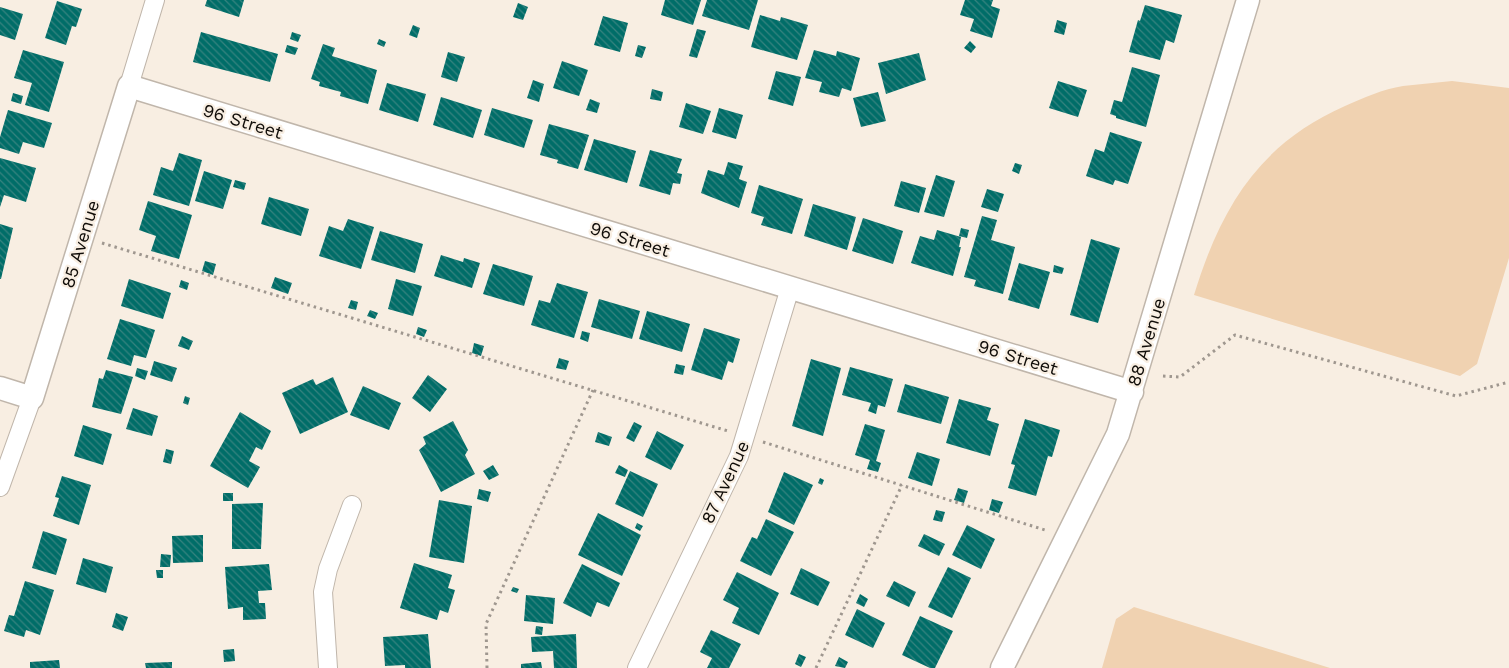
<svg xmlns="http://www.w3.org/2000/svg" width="1509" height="668" font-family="'Work Sans',sans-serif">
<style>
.garden{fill:#f0d2b1}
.building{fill:url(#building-back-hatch)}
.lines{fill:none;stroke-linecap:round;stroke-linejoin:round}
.minor-casing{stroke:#c0b6ab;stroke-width:20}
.tertiary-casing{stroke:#c0b6ab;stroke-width:25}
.path{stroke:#9f978f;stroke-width:3;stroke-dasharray:2.5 4;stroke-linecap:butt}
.minor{stroke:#fff;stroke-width:18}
.tertiary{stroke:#fff;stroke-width:22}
.labels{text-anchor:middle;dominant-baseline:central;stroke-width:4.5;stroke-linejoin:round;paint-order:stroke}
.street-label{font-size:18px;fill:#100d09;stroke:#f8eee2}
</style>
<defs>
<pattern id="building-back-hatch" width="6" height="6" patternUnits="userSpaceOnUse" patternTransform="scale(1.25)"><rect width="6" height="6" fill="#006d68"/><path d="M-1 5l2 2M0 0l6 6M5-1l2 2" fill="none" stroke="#37837f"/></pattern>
</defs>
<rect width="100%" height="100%" fill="#f8eee2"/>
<path class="garden" d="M 1452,81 L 1509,88 L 1509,258 L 1477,364 L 1460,376 L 1194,295 C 1221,207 1259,144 1345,106 C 1363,98 1383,89 1403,86 C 1419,84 1436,83 1452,81 Z
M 1134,607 L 1330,668 L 1102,668 L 1116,619 Z"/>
<path class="building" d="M 207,0 L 244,0 L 239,17 L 205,6 Z
M 665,0 L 701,0 L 693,25 L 661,15 Z
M 707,0 L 758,0 L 749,30 L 702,16 Z
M 965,0 L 993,0 L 991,6 L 1000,9 L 992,38 L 970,31 L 974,19 L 960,15 Z
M 57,1 L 82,9 L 76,27 L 72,26 L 66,45 L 45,38 Z
M 518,3 L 528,7 L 523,20 L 513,17 Z
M 1145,5 L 1182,15 L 1174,43 L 1166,40 L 1160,60 L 1129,52 L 1138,20 L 1140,21 Z
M 0,7 L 23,14 L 15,40 L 0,35 Z
M 760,15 L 780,21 L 781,17 L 808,25 L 797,60 L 751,47 Z
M 603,16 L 628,23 L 620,52 L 594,45 Z
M 1057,20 L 1067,23 L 1064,35 L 1054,32 Z
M 413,25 L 420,28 L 417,38 L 409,35 Z
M 697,29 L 706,31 L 697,58 L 689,56 Z
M 201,32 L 278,54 L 270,82 L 193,62 Z
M 292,32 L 301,35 L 298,42 L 290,39 Z
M 379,39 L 386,42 L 384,47 L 377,44 Z
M 970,41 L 976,47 L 971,53 L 964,48 Z
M 323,44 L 335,48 L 332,56 L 377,70 L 368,104 L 340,96 L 341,92 L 319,86 L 320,82 L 311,79 Z
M 287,45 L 298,48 L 295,55 L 285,52 Z
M 638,45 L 646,47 L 642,58 L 635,56 Z
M 23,50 L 64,62 L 49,112 L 25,105 L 32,83 L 14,78 Z
M 814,50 L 836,56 L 837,51 L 860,58 L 851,91 L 842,88 L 839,97 L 819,92 L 822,82 L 805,78 Z
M 448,52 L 465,57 L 457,82 L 441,77 Z
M 919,53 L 926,80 L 886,94 L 878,63 Z
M 562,61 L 588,70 L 579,96 L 553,88 Z
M 1132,67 L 1160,75 L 1146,127 L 1116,118 L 1116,116 L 1110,114 L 1114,100 L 1122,102 Z
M 776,71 L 801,77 L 793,106 L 768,99 Z
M 533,80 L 544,84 L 539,102 L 527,98 Z
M 1058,81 L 1087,90 L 1078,117 L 1049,108 Z
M 387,83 L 426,94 L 418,122 L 379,110 Z
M 652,89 L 663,92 L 661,101 L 650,99 Z
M 878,92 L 886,121 L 861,127 L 853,98 Z
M 13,93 L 23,96 L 21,104 L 11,101 Z
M 441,97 L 482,110 L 473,138 L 433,125 Z
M 590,99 L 600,103 L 597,113 L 586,110 Z
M 686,103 L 711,111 L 703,134 L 679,127 Z
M 492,108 L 533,120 L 524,148 L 484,135 Z
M 719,108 L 743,115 L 736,139 L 712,132 Z
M 8,110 L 52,123 L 44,148 L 23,142 L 19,154 L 0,148 L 0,137 Z
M 549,124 L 589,135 L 578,169 L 557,163 L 558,160 L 540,155 Z
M 1110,132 L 1142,142 L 1128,184 L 1115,180 L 1113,185 L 1086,176 L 1095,149 L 1104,152 Z
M 594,139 L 636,151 L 627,183 L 584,170 Z
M 650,150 L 682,159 L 677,173 L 682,174 L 680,184 L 673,183 L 670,195 L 639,186 Z
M 179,153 L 202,160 L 189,206 L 153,195 L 161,167 L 173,171 Z
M 0,158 L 36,168 L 26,202 L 4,195 L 0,207 Z
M 728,162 L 743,166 L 739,179 L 747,182 L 739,208 L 701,193 L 708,170 L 724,175 Z
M 1015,163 L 1022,165 L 1019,174 L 1012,171 Z
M 204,171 L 232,180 L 223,209 L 195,201 Z
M 936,175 L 955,181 L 944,217 L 924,212 Z
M 235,180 L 246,183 L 244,190 L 233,187 Z
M 901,181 L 926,188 L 919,213 L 894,206 Z
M 759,185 L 803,199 L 792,234 L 761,225 L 764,217 L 751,213 Z
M 987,189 L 1004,194 L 998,212 L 981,207 Z
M 269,197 L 309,209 L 301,236 L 261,224 Z
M 148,201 L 192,215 L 179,259 L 151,251 L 156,236 L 139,230 Z
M 813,204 L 856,217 L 847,250 L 804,236 Z
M 982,216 L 997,220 L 991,240 L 1015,247 L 1003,294 L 974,286 L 976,280 L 964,277 Z
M 863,218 L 903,231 L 893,264 L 852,251 Z
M 348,219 L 374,227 L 361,269 L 319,256 L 329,226 L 343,231 Z
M 0,224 L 13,228 L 1,279 L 0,279 Z
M 961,228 L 969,230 L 967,238 L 959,236 Z
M 937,230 L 961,237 L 959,247 L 961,247 L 953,276 L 911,263 L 920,236 L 934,240 Z
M 380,231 L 423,244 L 415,273 L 371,260 Z
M 1091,239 L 1120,248 L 1098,323 L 1070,315 Z
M 441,255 L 463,262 L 464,258 L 480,263 L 472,288 L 434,276 Z
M 205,261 L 216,264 L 213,275 L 202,271 Z
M 1019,263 L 1050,272 L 1039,309 L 1008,300 Z
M 493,264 L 533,276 L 524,306 L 483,294 Z
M 1054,265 L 1064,268 L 1062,274 L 1053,272 Z
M 275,277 L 292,283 L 288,294 L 271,288 Z
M 129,279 L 171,293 L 163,319 L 121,306 Z
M 396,279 L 422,286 L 413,316 L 388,309 Z
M 181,280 L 189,283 L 187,290 L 179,287 Z
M 557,283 L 588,292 L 574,338 L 531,325 L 539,300 L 550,303 Z
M 599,299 L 640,311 L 632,339 L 591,327 Z
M 351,300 L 358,302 L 356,310 L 348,308 Z
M 370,310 L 378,313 L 375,319 L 367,316 Z
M 647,311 L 690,324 L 682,352 L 639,339 Z
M 120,319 L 155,330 L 146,358 L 134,355 L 131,366 L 107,359 Z
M 418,327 L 427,330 L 424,337 L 416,334 Z
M 704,328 L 740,339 L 733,363 L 728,361 L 722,380 L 691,370 Z
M 582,331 L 590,333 L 588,342 L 580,339 Z
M 182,336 L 193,341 L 189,350 L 178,346 Z
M 474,343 L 484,346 L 481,356 L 472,353 Z
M 559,358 L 569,361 L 566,370 L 556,368 Z
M 811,359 L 841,368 L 823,436 L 792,426 Z
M 154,361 L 177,368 L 172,382 L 150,375 Z
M 676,364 L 685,366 L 683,375 L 674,373 Z
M 850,367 L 893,379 L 885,407 L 878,405 L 876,414 L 868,411 L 871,403 L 842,395 Z
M 137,368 L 148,371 L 145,380 L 135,376 Z
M 106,370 L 133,377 L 121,414 L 92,407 L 99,378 L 103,379 Z
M 428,375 L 447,389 L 430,412 L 412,398 Z
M 333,377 L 348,412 L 300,434 L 282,393 L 313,379 L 316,385 Z
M 905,384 L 949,397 L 941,424 L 897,412 Z
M 363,386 L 401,403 L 389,430 L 350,415 Z
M 185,396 L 190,398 L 188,405 L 183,403 Z
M 959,399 L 991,408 L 987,420 L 999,424 L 990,456 L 946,443 Z
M 133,408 L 158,416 L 152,436 L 126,429 Z
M 240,412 L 271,431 L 262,450 L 256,447 L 249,461 L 260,467 L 248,488 L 210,466 Z
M 1025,419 L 1060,430 L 1052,457 L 1048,456 L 1036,496 L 1008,488 L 1015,465 L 1011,464 Z
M 453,421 L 468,450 L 465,455 L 475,474 L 441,492 L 419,450 L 426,444 L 423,437 Z
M 634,422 L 642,426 L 634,442 L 626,438 Z
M 865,424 L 885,430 L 876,461 L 881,463 L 878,472 L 867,469 L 870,460 L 855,455 Z
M 83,425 L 112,434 L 103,465 L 74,456 Z
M 657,431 L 684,445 L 671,470 L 645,457 Z
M 598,432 L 612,437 L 609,446 L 595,442 Z
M 166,449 L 174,451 L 171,464 L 163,462 Z
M 917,452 L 940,459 L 932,486 L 908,478 Z
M 493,465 L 499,475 L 489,480 L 483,471 Z
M 619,465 L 628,470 L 625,477 L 615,473 Z
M 630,471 L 658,484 L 643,517 L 615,504 Z
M 784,472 L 813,485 L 794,525 L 768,512 Z
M 62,476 L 91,485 L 79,525 L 53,516 L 59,498 L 55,497 Z
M 820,478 L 824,480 L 822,485 L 818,483 Z
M 958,488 L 968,491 L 964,503 L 954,500 Z
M 479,489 L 491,492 L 488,502 L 477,499 Z
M 223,493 L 233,493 L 233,501 L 223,501 Z
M 992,499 L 1003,502 L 999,513 L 989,510 Z
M 439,500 L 472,506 L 464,563 L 429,557 Z
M 263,503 L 261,549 L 232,549 L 232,504 Z
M 936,510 L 945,512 L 942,522 L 933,520 Z
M 598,513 L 641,535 L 622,576 L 578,555 Z
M 766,519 L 794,532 L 771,576 L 740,561 L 752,537 L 757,539 Z
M 637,523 L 643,526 L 640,531 L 635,528 Z
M 967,525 L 995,539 L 981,569 L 952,555 Z
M 43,531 L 67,539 L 56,575 L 32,568 Z
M 924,534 L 945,544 L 939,556 L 918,546 Z
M 203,535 L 203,562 L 173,563 L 172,536 Z
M 161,554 L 171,555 L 170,567 L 160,567 Z
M 83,558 L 113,567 L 106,593 L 76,584 Z
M 414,563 L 452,575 L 448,588 L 455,590 L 448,613 L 440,610 L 437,620 L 400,608 Z
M 269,564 L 272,590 L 258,591 L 259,603 L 265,603 L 266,619 L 243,620 L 243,607 L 228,609 L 225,567 Z
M 582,564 L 620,583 L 609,607 L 597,602 L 591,617 L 563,603 Z
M 948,567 L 971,578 L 952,618 L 928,607 Z
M 801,568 L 830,582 L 818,606 L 790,594 Z
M 156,570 L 163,570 L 163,578 L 157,578 Z
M 737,572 L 779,593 L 759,635 L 732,623 L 739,608 L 723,600 Z
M 25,581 L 54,590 L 40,635 L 26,630 L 24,637 L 4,631 L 9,615 L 14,616 Z
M 894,581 L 916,592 L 909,607 L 886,596 Z
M 513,587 L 519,589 L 517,593 L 511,591 Z
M 860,594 L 868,599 L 864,607 L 856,603 Z
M 526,595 L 555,598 L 553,624 L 524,621 Z
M 857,609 L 885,623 L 873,648 L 845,635 Z
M 116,613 L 128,617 L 123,631 L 112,627 Z
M 920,616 L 953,631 L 935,668 L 930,668 L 902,655 Z
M 536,626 L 543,627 L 542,635 L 535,634 Z
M 711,630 L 741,644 L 729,668 L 707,668 L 712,658 L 700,652 Z
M 428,634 L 431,668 L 405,668 L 405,665 L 385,666 L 383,637 Z
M 576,634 L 577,668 L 554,668 L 553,651 L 532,652 L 531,637 Z
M 234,649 L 235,661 L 224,662 L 223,650 Z
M 799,654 L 806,657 L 801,667 L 795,664 Z
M 839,657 L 848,662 L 845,668 L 835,666 Z
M 59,660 L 60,668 L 30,668 L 30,662 Z
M 172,662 L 172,668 L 146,668 L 145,663 Z
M 541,662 L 542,668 L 521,668 L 521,664 Z"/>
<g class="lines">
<defs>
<path id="minor" d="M 129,86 L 155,0
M 0,487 L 32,398
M 328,668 L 323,592 L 328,569 L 352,505
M 637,668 L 739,456 L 790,288"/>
<path id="tertiary" d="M 0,388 L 32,398 L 129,86 L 1132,392
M 1002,668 L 1118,434 L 1248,0"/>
</defs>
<use href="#minor" class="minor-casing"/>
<use href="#tertiary" class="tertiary-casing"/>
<path class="path" d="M 102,243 L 728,431
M 1163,376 L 1180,377 L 1235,335 L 1456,396 L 1509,382
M 763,442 L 1045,530
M 487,668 L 486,624 L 593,390
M 816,668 L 902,485"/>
<use href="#minor" class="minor"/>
<use href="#tertiary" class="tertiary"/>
</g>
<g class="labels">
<g class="street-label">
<text transform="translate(243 121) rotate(17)">96 Street</text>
<text transform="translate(630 239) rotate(17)">96 Street</text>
<text transform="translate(80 244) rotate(-73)">85 Avenue</text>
<text transform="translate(1146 342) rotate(-73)">88 Avenue</text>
<text transform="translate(1018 357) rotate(17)">96 Street</text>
<text transform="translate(725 482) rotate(-65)">87 Avenue</text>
</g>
</g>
</svg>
